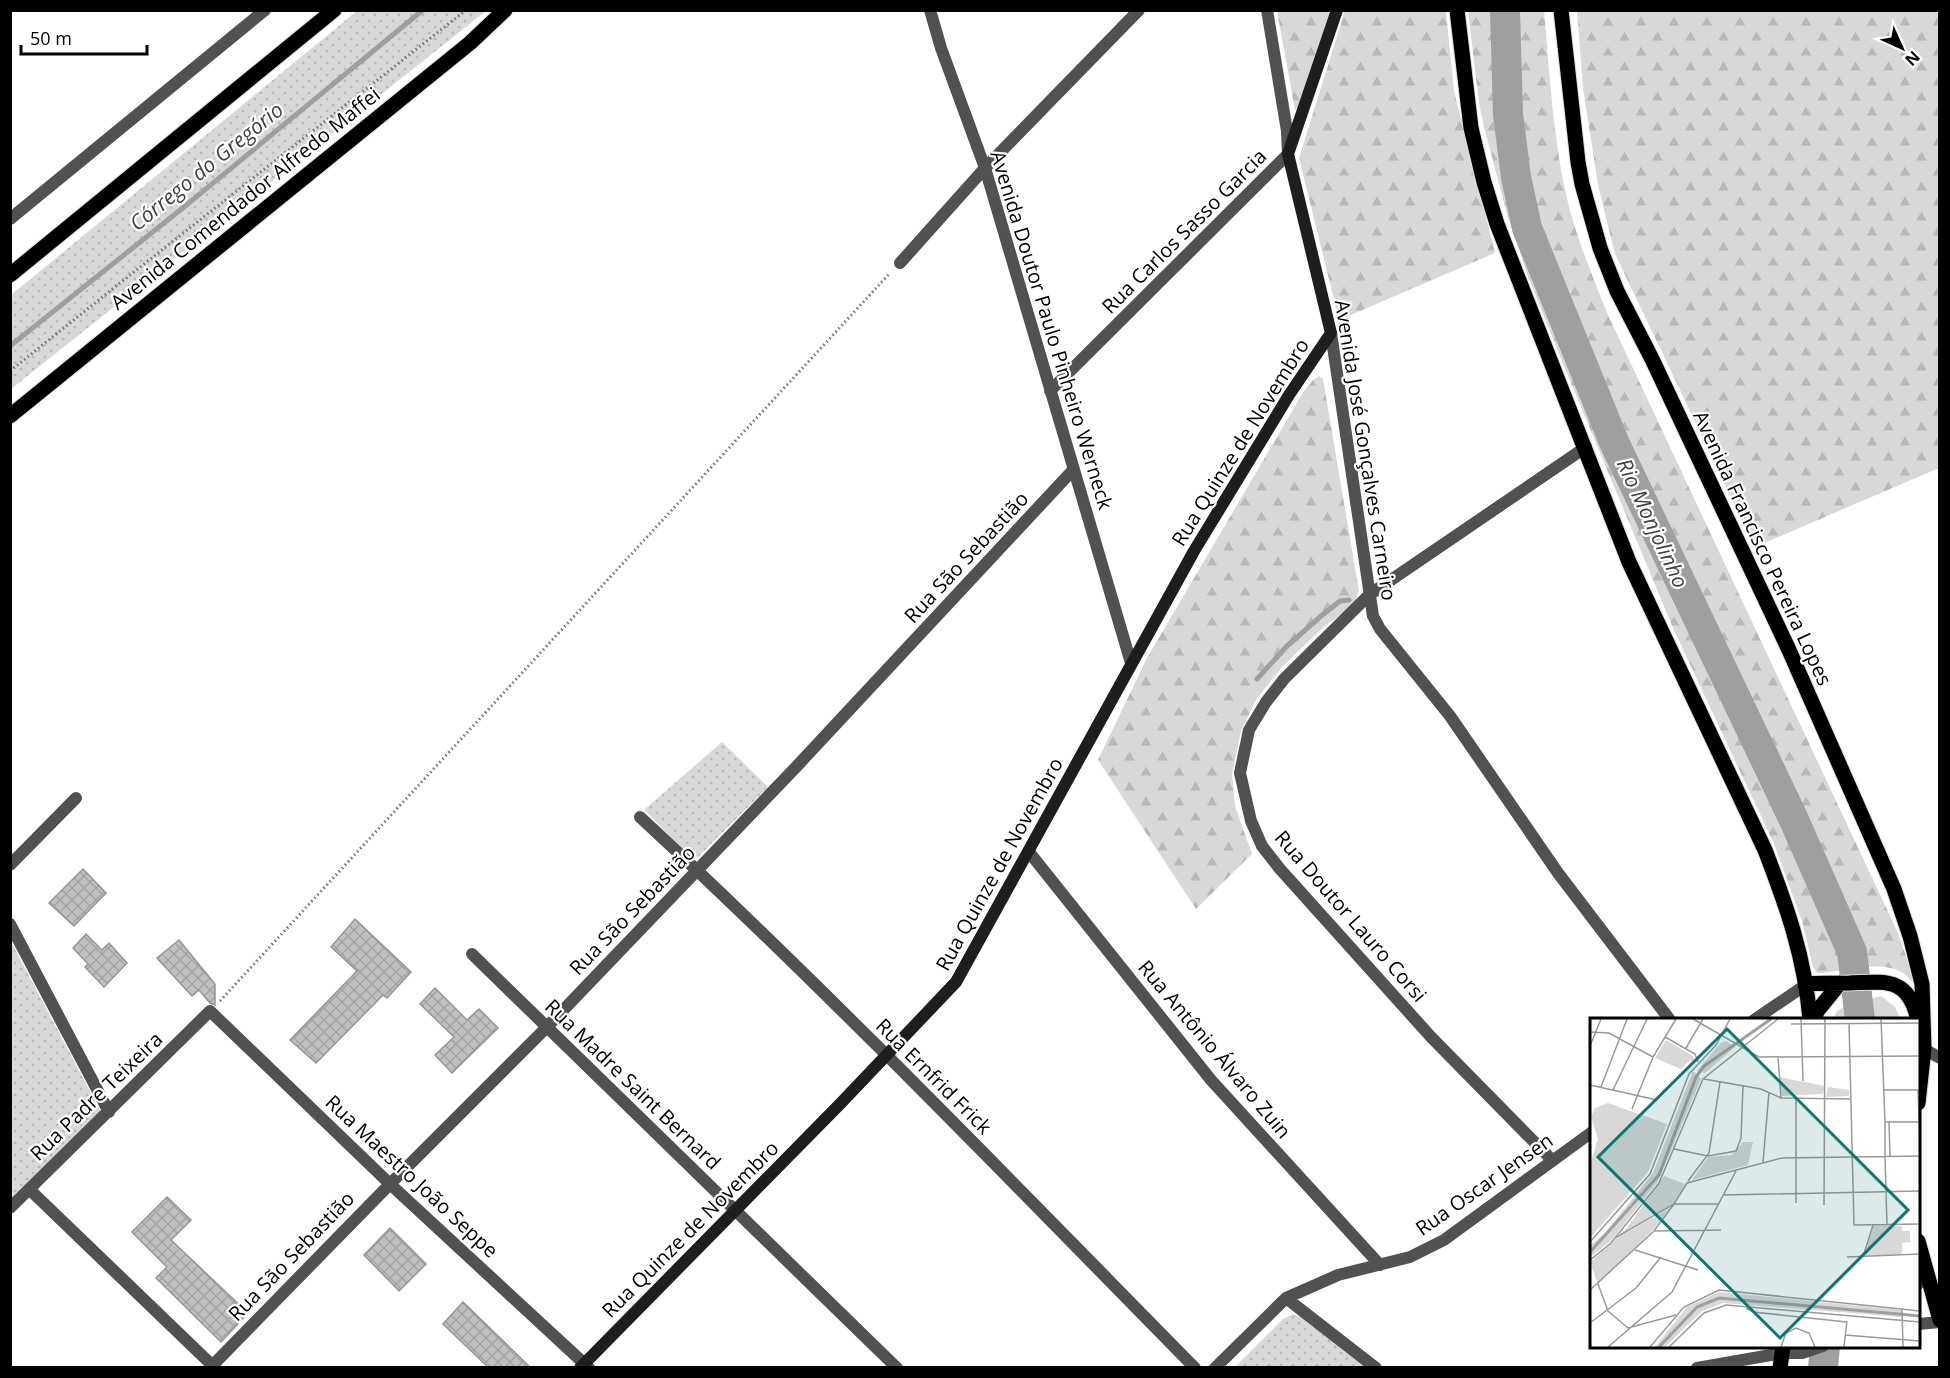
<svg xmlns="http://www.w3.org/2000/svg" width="1950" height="1378" font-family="'Open Sans',sans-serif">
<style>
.grass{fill:#d8d8d8}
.forest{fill:url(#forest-firs)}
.park{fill:url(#park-dots)}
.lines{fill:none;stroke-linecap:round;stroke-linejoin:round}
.stream{stroke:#9f9f9f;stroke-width:5}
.river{stroke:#9f9f9f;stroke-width:30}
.building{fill:url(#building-cross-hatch);stroke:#959595;stroke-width:1.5}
.primary-casing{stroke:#dbdbdb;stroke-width:17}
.path{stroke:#737373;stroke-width:3;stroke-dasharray:1.5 3;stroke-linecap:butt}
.minor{stroke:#515151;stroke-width:12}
.tertiary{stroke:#515151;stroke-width:12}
.secondary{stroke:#1e1e1e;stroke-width:12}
.primary{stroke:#000;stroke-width:15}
.labels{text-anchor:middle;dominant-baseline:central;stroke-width:4.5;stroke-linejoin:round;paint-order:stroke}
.street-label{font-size:20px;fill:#000;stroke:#fff}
.water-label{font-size:21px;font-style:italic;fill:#404040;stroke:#fff}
.inset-river{fill:none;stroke:#9f9f9f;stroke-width:3}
.inset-road{fill:none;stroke:#999;stroke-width:1.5}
.view{fill:#0f766e;fill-opacity:0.15;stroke:#0f766e;stroke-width:3}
.inset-edge{fill:none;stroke:#000;stroke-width:3}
</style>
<defs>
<pattern id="forest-firs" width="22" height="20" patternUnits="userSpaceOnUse" patternTransform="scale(1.5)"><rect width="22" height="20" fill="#d8d8d8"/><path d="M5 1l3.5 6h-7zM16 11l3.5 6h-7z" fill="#b8b8b8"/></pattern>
<pattern id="park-dots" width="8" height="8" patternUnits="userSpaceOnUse" patternTransform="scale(1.5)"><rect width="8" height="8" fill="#d8d8d8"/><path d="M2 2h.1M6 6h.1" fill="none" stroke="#b8b8b8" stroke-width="1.8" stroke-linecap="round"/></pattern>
<pattern id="building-cross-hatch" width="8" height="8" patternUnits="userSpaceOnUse" patternTransform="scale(1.5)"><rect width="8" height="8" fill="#c0c0c0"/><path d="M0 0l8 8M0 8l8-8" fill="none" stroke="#a3a3a3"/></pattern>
</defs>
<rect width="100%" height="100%" fill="#fff"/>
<path class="grass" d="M 1881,996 L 1895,1007 L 1900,1019 L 1833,1019 L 1837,1011 L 1844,1007 Z"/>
<path class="forest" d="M 1277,11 L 1330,11 L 1298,108 L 1295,110 Z
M 1345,11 L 1446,11 L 1454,91 L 1495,253 L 1339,320 L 1299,158 Z
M 1468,11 L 1544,11 C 1550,76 1553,143 1569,207 C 1579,244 1594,280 1608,315 L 1898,933 L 1912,974 L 1912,982 C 1893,954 1847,972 1819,973 L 1816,972 L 1813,967 L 1802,921 L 1774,844 L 1673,628 L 1566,371 L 1529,279 L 1508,218 L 1484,127 L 1479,103 Z
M 1577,11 L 1939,11 L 1939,468 L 1755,547 L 1615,254 L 1598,185 L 1583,88 Z
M 1319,376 L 1323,379 L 1359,591 L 1354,605 L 1325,626 L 1282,667 L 1257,698 L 1241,731 L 1232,774 L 1235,806 L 1252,854 L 1196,909 L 1098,760 L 1147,658 L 1304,391 L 1313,380 Z"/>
<path class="park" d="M 357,11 L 486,11 L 11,389 L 11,295 Z
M 722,742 L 768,787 L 698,857 L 690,856 L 644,810 Z
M 10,940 L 101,1112 L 10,1201 Z
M 1293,1314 L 1306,1319 L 1368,1368 L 1234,1368 L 1283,1319 Z"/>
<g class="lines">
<path class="stream" d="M 10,346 L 184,207 L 423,10
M 1257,679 L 1287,646 L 1320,617 L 1340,601 L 1349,600"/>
<path class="river" d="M 1505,10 L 1508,114 L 1516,177 L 1527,228 L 1614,442 L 1794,820 L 1852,952 L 1860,1020
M 1823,1368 L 1825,1346"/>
</g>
<path class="building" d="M 83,869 L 106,893 L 74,926 L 49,903 Z
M 355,919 L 411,972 L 387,998 L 383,995 L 316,1063 L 290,1040 L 357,971 L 331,947 Z
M 86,934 L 102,950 L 109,943 L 127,963 L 104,987 L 85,967 L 88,964 L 73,948 Z
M 179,940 L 215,984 L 215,1005 L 210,1003 L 199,990 L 192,996 L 157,958 Z
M 435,988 L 467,1020 L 479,1009 L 498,1028 L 452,1073 L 435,1055 L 454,1037 L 420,1004 Z
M 167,1197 L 191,1220 L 171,1240 L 248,1313 L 221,1342 L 156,1278 L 167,1267 L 132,1232 Z
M 390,1228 L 426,1264 L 399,1291 L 364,1255 Z
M 463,1302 L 531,1368 L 489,1368 L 443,1324 Z"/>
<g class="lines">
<defs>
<path id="primary" d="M 1457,10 L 1471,128 L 1484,182 L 1497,224 L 1629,562 L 1765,850 C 1787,907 1805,958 1810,1020
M 1561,10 L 1578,162 L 1582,184 L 1600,248 L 1617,291 L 1652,359 L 1789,650 L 1894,889 L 1910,936 L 1922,984 L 1924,1049 L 1918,1103
M 10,275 L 334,10
M 10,416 L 470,43 L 505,10
M 1807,984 C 1821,983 1835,983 1849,983 C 1885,982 1908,976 1918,1020
M 1813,1020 L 1818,1010 L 1840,983
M 1918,1241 L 1940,1320
M 1780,1368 L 1783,1346"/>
</defs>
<use href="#primary" class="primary-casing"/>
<path class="path" d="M 10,371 L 115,287 L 466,10
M 220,1001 L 890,273"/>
<path class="minor" d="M 930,10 L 941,48 L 985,168 L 1131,663
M 900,263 L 985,168 L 1139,10
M 1331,333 L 1373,616 L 1380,629 L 1450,716 L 1558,873 L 1670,1020
M 1050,391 L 1288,154 L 1287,131 L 1267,10
M 640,817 C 831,994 1012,1182 1195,1368
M 1029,852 L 1211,1080 L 1380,1265
M 10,865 L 76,798
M 10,924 L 109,1112
M 472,954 L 897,1368
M 1754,1020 L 1807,984
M 1924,1049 L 1940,1058
M 1552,1160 L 1431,1037 L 1280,869 L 1262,846 L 1251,821 L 1240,773 L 1249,730 L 1266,702 L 1284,679 L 1369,595 L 1586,447
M 29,1189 L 215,1368
M 10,1208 L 210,1011 L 390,1184 L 589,1368
M 1918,1284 L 1924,1264
M 1286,1298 L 1376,1368
M 1918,1324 L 1940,1322
M 210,1368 L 390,1184 L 547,1027 L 797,766 L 1073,470
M 1215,1368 L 1286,1298 L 1338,1275 L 1410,1257 L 1444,1240 L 1592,1132
M 1697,1368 L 1782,1353 L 1802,1353 L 1823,1346"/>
<path class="tertiary" d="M 10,219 L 265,10"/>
<path class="secondary" d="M 580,1368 L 840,1104 L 956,982 L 1194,551 L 1289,395 L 1331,333 L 1288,154 L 1337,10"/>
<use href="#primary" class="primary"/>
</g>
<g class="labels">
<g class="street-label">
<text transform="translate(245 198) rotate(-39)">Avenida Comendador Alfredo Maffei</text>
<text transform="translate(1184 231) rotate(-45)">Rua Carlos Sasso Garcia</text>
<text transform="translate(1052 330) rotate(73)">Avenida Doutor Paulo Pinheiro Werneck</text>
<text transform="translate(1240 442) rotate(-58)">Rua Quinze de Novembro</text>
<text transform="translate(1366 450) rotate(81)">Avenida José Gonçalves Carneiro</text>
<text transform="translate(1763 548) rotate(65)">Avenida Francisco Pereira Lopes</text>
<text transform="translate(966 557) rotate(-47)">Rua São Sebastião</text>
<text transform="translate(999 864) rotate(-61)">Rua Quinze de Novembro</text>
<text transform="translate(632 910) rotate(-46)">Rua São Sebastião</text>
<text transform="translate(1351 916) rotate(49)">Rua Doutor Lauro Corsi</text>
<text transform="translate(1215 1049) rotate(50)">Rua Antônio Álvaro Zuin</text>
<text transform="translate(934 1076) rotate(45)">Rua Ernfrid Frick</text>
<text transform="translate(633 1084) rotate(44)">Rua Madre Saint Bernard</text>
<text transform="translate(96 1096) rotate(-44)">Rua Padre Teixeira</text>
<text transform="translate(412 1176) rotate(43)">Rua Maestro João Seppe</text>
<text transform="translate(1484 1184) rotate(-35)">Rua Oscar Jensen</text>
<text transform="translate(690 1229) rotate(-45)">Rua Quinze de Novembro</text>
<text transform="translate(291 1256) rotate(-46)">Rua São Sebastião</text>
</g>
<g class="water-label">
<text transform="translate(206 166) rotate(-39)">Córrego do Gregório</text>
<text transform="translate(1653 523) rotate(65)">Rio Monjolinho</text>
</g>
</g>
<g transform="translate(1590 1018)">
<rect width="330" height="330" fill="#fff"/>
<path d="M 136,23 L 145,29 L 115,55 L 107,53 L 130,25 Z" fill="#d8d8d8"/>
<path d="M 76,22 L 103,38 L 104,44 L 100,42 L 91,51 L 65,40 ZM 103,53 L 111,61 L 68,163 L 21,223 L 0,239 L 0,227 L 14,216 L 63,155 ZM 18,85 L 77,106 L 58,154 L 0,220 L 0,147 L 8,121 L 1,99 L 5,90 ZM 153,124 L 163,124 L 158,147 L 102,162 L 118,139 L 142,137 ZM 74,158 L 95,166 L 84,185 L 34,214 ZM 80,190 L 64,211 L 8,266 L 0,244 L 27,220 Z" fill="#d8d8d8"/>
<path d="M 189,59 L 235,68 L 233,76 L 192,78 ZM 238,69 L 259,72 L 259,78 L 236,79 ZM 284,207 L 312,208 L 312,213 L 320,213 L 320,224 L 312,225 L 312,237 L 274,238 ZM 129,274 L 311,292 L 311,299 L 133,285 L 112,293 L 75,329 L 65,329 L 97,289 Z" fill="#d8d8d8"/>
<path class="inset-river" d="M 0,234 L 69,157 L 106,59 L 114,48 L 181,1M 69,329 L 107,289 L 129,280 L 330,298"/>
<path class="inset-road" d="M 103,1 L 169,39 L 330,38M 211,1 L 213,63M 291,1 L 295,104M 259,5 L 264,207 L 330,206M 201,6 L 330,5M 0,14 L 19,15 L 63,39M 75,19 L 105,36 L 108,44M 0,28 L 11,1M 96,30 L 113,1M 188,39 L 191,80M 114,61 L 171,71 L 191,80 L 260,81M 0,67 L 67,82M 11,69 L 37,1M 23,72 L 57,1M 294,72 L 329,72M 328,72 L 330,125M 206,80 L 206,185M 42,91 L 63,39 L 86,1M 299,104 L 300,139M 0,107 L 0,132M 84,131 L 118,138 L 146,133 L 151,120 L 153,68M 295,139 L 297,207M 295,139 L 295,104 L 330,104M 173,144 L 179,74M 98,163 L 119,135 L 130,64M 134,177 L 330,173M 234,187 L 235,1M 65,213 L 131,212M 25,220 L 84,186 L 97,165 L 192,140 L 330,138M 0,224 L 60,156 L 99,56 L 126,27 L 140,1M 45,232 L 108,252M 257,239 L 330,236M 273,239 L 283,207M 0,242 L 21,225 L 69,165 L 113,61 L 188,1M 8,266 L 18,293 L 38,310 L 86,297M 0,272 L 64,213 L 84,186 L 128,186M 156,290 L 163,294 L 257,304M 312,291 L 313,329M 0,305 L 46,270 L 71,239M 255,317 L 330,323M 18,329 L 82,274 L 146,153M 60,329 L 94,289 L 129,272 L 330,293M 79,329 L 114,295 L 136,287 L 330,304M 191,329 L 196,315 L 206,310 L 219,315 L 225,329M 254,329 L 257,303"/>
<path class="view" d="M 137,11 L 318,192 L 190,320 L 8,139 Z"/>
<rect width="330" height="330" class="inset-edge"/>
</g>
<rect width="1950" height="1378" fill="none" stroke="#000000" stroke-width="24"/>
<g transform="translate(1902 48) rotate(135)" stroke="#ffffff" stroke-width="4.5" paint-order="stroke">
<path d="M0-4.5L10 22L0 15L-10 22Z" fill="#000000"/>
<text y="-9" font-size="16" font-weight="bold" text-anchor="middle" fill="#000000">N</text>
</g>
<path d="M21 45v9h126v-9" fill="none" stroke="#000000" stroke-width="3"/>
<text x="30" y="45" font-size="18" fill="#000000" stroke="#ffffff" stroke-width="4.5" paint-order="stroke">50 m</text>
</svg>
